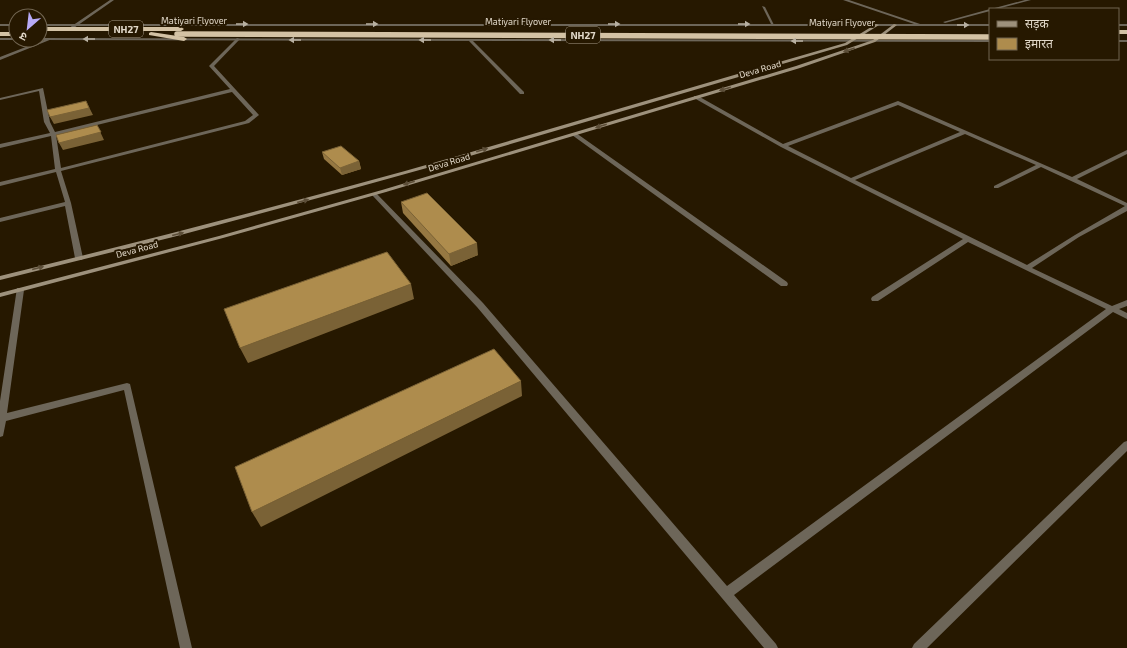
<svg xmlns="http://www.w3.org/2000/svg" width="1127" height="648" font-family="'Exo 2','Noto Sans Devanagari',sans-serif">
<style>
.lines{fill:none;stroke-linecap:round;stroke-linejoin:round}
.minor{fill:#6d6659;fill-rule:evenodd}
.tertiary{fill:#6d6659;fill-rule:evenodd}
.secondary{fill:#9d917c;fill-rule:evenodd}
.trunk{fill:#d3c2a4;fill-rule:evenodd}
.trunk-bridge{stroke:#d3c2a4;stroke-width:5.5}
.wall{fill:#967842}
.shaded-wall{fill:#7a6236}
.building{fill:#ae8c4d;stroke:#7a6236}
.oneway{fill:#b8b0a1}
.oneway2{fill:#5c4e38}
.labels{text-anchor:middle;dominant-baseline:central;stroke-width:4;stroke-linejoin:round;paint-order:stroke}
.far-street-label{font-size:9px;fill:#e1d8c8;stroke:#261800}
.shield{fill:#261800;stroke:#a99e8c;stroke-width:1}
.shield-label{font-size:10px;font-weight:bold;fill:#e1d8c8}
</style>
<rect width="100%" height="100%" fill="#261800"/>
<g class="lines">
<path class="minor" d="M 110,0 L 114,0 L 71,30 L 69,30 L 69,28 Z
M 843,0 L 849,0 L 923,25 L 920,26 Z
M 762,6 L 765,7 L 774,25 L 771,24 Z
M 49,38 L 52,39 L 0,60 L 0,57 Z
M 237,38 L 240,39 L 214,66 L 259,115 L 249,123 L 61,171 L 71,203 L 83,258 L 82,260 L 76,260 L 75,258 L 65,206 L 0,222 L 0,218 L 65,202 L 56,172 L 0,186 L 0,182 L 55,169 L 51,136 L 0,148 L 0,144 L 50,133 L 44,122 L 39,91 L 0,100 L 0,98 L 43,88 L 50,122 L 55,132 L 230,89 L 209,66 ZM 232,92 L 253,115 L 245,121 L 61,168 L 56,135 Z
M 469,39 L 471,39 L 524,92 L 524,94 L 520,94 L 469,41 Z
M 694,96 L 698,96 L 783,144 L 898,101 L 1072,177 L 1127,150 L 1127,154 L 1077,179 L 1127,203 L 1127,211 L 1079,237 L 1032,268 L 1112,306 L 1127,300 L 1127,306 L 1119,309 L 1127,313 L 1127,319 L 1113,312 L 734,595 L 776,644 L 778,648 L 764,648 L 477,307 L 372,195 L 372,193 L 376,193 L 483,303 L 727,586 L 1106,309 L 968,242 L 878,301 L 872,301 L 871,299 L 872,297 L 963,239 L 781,147 L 694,98 ZM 898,105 L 960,132 L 851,178 L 788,146 ZM 965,134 L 1036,165 L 994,186 L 994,188 L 998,188 L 1041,167 L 1125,206 L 1075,235 L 1027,265 L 855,180 Z
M 572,133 L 576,133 L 787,282 L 788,284 L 787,286 L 781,286 L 572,135 Z
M 17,288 L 20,288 L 24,290 L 7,413 L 127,383 L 130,384 L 192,648 L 180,648 L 124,390 L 6,421 L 3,436 L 0,437 L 0,401 Z
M 1127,441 L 1127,451 L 927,648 L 912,648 L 914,644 L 1124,442 Z"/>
<path class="tertiary" d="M 1025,0 L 1031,0 L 997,9 L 991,9 Z
M 990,9 L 990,11 L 945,23 L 943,22 Z
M 0,24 L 16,24 L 16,26 L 0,26 Z
M 40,24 L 990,24 L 990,26 L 40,26 Z
M 1118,24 L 1127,24 L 1127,26 L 1118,26 Z
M 0,38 L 16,38 L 17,40 L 0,40 Z
M 40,38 L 990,40 L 990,42 L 40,40 Z
M 1118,40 L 1127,40 L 1127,42 L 1118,42 Z"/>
<path class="secondary" d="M 876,24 L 879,25 L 847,45 L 470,156 L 344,191 L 173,237 L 0,280 L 0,276 C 135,243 271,208 405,171 C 552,129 698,85 845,43 Z
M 894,24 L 897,25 L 875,42 L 800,68 L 386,192 L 223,238 L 0,297 L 0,293 L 219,236 L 382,190 L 796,66 L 873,40 Z"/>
<path class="trunk" d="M 40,27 L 181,27 L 184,29 L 181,31 L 40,31 Z
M 1118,30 L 1127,30 L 1127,34 L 1118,34 Z
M 0,32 L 16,32 L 16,36 L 0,36 Z
M 151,32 L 184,37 L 187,39 L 184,41 L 149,35 L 149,33 Z"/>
<path class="trunk-bridge" d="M 177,34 L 990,37"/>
</g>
<path class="wall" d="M 322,152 L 359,161 L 361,169 L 342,175 L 324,159 Z
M 401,202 L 478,255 L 451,266 L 403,213 Z"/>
<path class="shaded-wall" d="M 86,101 L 93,115 L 54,124 L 50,117 Z
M 97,125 L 104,140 L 63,150 L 59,143 Z
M 359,161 L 361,169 L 342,175 L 340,168 Z
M 477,243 L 478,255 L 451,266 L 449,254 Z
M 411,284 L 414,299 L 248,363 L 240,348 Z
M 521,381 L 522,396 L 261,527 L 252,512 Z"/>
<path class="building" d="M 86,101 L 89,108 L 50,117 L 47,110 Z
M 97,125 L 101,132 L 59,143 L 56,135 Z
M 341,146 L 359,161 L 340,168 L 322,152 Z
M 427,193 L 477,243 L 449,254 L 401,202 Z
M 387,252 L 411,284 L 240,348 L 224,309 Z
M 494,349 L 521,381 L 252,512 L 235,467 Z"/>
<defs><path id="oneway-solid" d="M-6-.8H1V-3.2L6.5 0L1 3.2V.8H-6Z"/></defs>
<g class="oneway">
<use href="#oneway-solid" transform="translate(242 24)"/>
<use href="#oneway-solid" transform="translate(372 24)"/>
<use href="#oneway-solid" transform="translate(614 24)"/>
<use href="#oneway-solid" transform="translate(744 24)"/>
<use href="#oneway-solid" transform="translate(963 25)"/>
<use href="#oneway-solid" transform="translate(89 39) rotate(180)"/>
<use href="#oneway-solid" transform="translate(295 40) rotate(-180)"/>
<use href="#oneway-solid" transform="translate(425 40) rotate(-180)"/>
<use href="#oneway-solid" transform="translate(555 40) rotate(-180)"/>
<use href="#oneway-solid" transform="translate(797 41) rotate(180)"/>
</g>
<g class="oneway2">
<use href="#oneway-solid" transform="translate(849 50) rotate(161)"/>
<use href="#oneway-solid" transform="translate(725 89) rotate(164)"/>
<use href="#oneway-solid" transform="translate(601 126) rotate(163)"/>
<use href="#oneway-solid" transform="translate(482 150) rotate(-16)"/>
<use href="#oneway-solid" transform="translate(409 183) rotate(163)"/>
<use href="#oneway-solid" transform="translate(303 201) rotate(-15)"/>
<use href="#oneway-solid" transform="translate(178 234) rotate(-14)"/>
<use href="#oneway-solid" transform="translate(38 268) rotate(-14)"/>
</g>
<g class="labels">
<g class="far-street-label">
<text x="194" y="20">Matiyari Flyover</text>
<text x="518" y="21">Matiyari Flyover</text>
<text x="842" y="22">Matiyari Flyover</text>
<text transform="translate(760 69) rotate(-16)">Deva Road</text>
<text transform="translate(449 162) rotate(-17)">Deva Road</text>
<text transform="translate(137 249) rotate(-15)">Deva Road</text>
</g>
<g class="shield">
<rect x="109" y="21" width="34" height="16" rx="3"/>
<rect x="566" y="27" width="34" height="16" rx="3"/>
</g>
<g class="shield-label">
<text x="126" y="29">NH27</text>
<text x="583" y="35">NH27</text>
</g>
</g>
<rect x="989" y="8" width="130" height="52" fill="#261800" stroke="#716550"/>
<rect x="997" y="21" width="20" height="6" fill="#9d917c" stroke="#716550"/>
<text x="1025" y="28" font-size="12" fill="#e1d8c8">सड़क</text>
<rect x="997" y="38" width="20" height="12" fill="#ae8c4d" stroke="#716550"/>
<text x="1025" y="48" font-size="12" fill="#e1d8c8">इमारत</text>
<g transform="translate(28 28) rotate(208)"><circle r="19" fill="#261800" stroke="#716550"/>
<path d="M0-3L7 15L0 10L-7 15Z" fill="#b8abf7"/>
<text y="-6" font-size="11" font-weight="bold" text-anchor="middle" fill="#e1d8c8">उ</text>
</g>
</svg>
